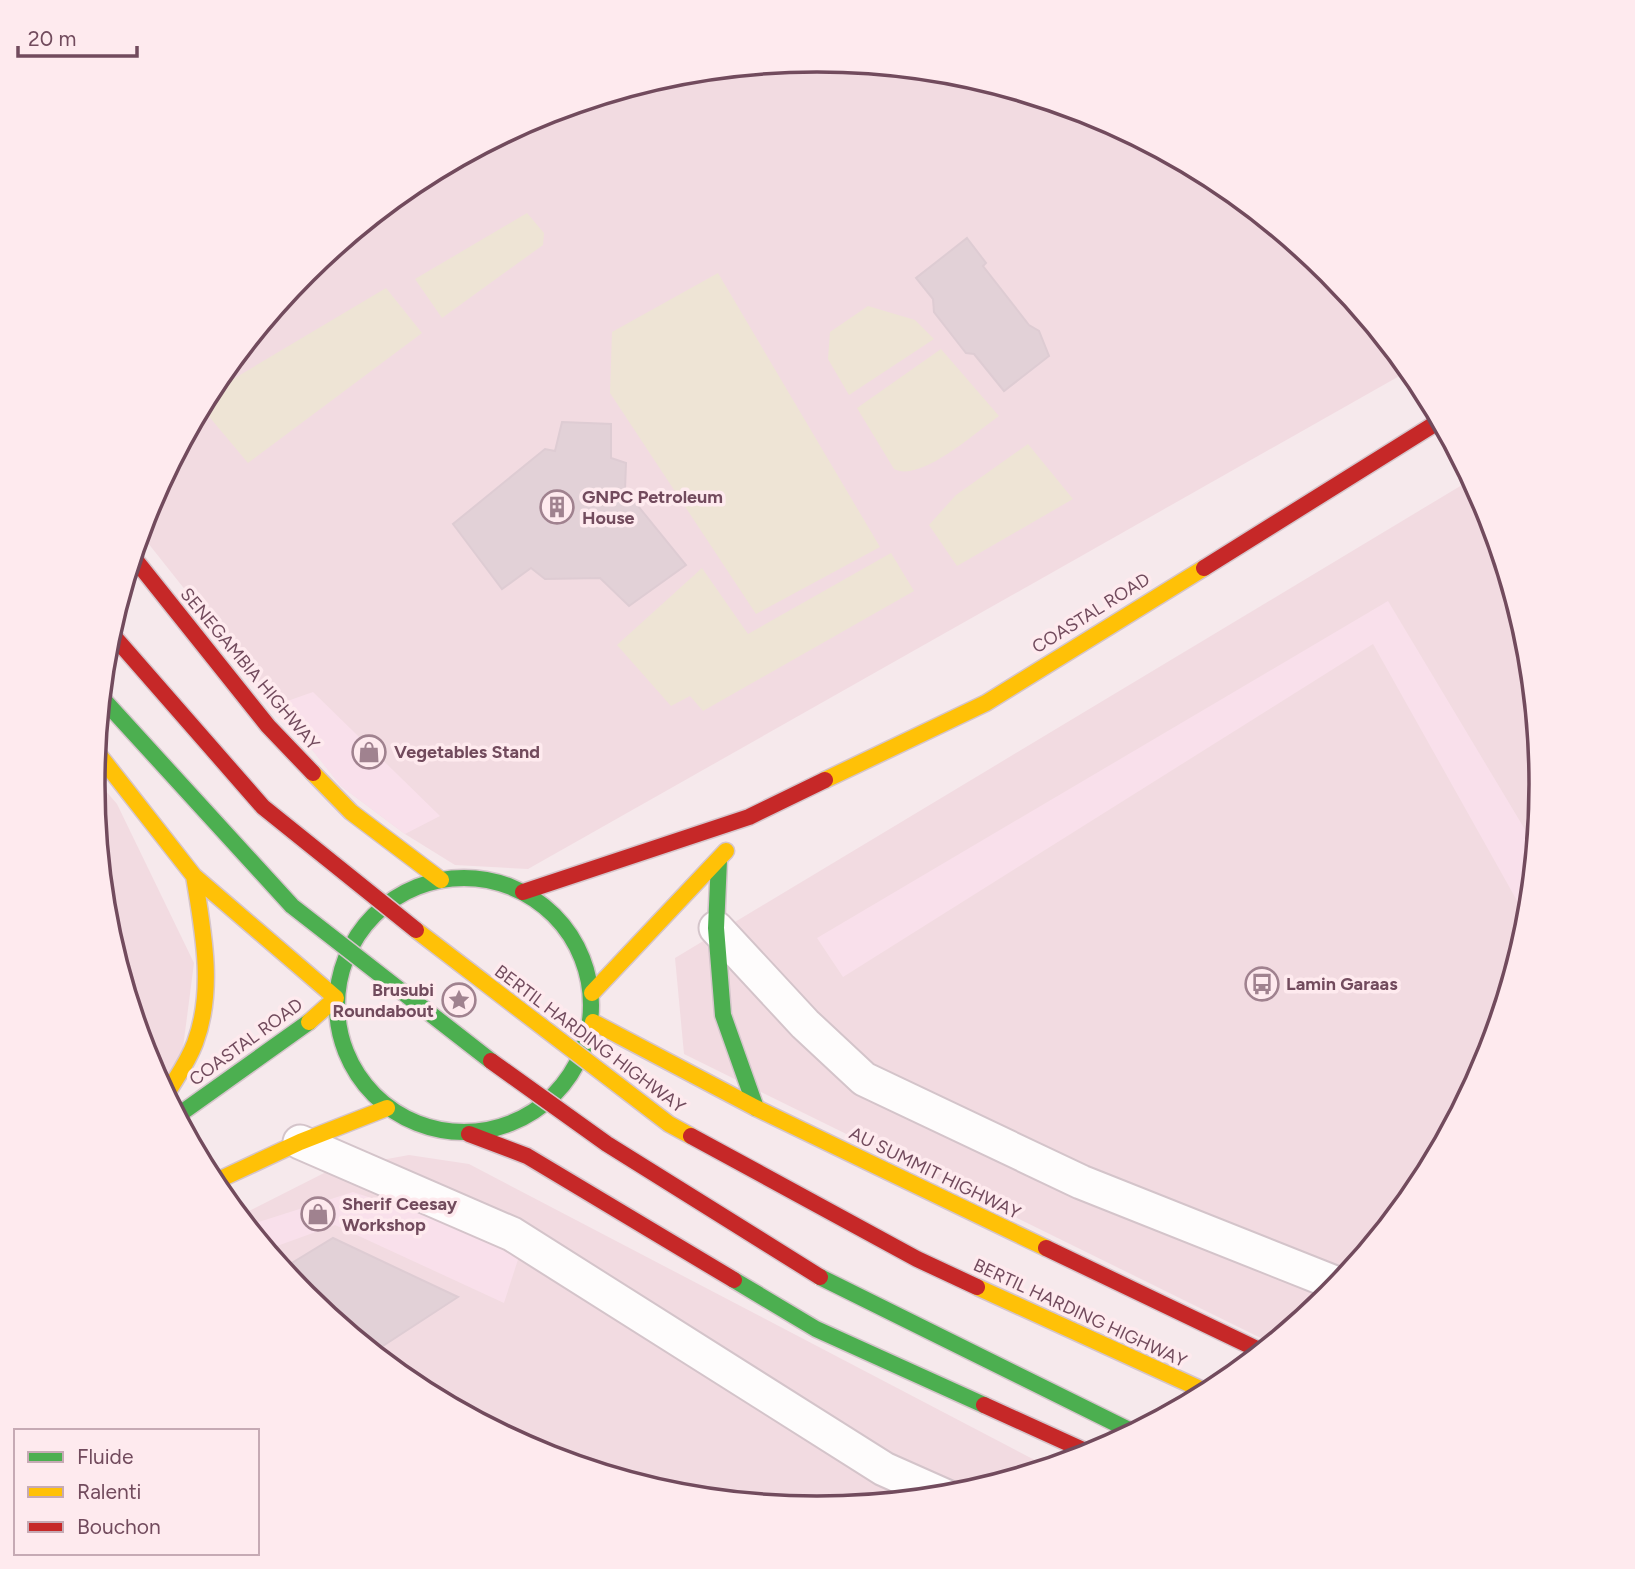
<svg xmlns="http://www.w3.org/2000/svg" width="1635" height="1569" font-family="Figtree,sans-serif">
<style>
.residential{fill:#f2dbe1}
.commercial{fill:#f9e0eb}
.green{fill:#eee4d5}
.building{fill:#e2d1d7;stroke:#deccd3;stroke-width:2}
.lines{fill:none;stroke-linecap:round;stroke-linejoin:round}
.lane-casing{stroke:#d4c4ca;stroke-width:19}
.street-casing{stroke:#d4c4ca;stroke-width:37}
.fast-casing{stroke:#d5c5cb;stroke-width:19}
.slow-casing{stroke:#d5c5cb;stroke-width:19}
.jam-casing{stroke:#d5c5cb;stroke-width:19}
.lane{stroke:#fefcfc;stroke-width:16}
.street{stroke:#fefcfc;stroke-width:33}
.fast{stroke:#4caf50;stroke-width:16}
.slow{stroke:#ffc107;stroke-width:16}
.jam{stroke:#c62828;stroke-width:16}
.fast-bridge-casing{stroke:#d5c5cb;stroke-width:19;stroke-linecap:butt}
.slow-bridge-casing{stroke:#d5c5cb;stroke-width:19;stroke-linecap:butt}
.jam-bridge-casing{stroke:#d5c5cb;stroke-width:19;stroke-linecap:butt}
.fast-bridge{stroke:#4caf50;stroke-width:16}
.slow-bridge{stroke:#ffc107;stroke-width:16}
.jam-bridge{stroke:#c62828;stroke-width:16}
.labels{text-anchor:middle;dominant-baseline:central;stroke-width:7;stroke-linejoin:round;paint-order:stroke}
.poi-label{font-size:18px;font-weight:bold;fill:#724b5d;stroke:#feeaee;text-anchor:start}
.street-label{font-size:18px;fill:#724b5d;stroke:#feeaee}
.rim{fill:none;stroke:#724b5d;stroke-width:3.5}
</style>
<rect width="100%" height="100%" fill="#f6e9ec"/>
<path class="residential" d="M 818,60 L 959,74 L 1095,115 L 1221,182 L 1330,272 L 1410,370 L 528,869 L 455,865 L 405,834 L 341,786 L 140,533 L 148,507 L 215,381 L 305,272 L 415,181 L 540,115 L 676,73 Z
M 1472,479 L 1487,507 L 1529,643 L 1542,785 L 1528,926 L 1487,1062 L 1420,1188 L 1330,1297 L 1273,1344 L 684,1054 L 675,958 Z
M 93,776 L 117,804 L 194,963 L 181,1063 L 158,1081 L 148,1062 L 106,926 Z
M 409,1155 L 469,1164 L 1050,1468 L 959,1496 L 817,1509 L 676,1495 L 540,1454 L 414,1387 L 305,1297 L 239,1216 L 332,1169 Z"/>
<path class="commercial" d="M 1388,601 L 1536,848 L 1529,922 L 1373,644 L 843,977 L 817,938 Z
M 313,692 L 440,816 L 405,834 L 341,786 L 276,705 Z
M 353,1192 L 522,1247 L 504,1303 L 335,1225 L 266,1250 L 246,1226 Z"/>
<path class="green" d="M 527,213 L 544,233 L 543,245 L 442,318 L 415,279 Z
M 718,273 L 880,547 L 756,614 L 610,393 L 612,332 Z
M 386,288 L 422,333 L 248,463 L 201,407 L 208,394 Z
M 868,306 L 915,320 L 934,339 L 849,395 L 828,359 L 830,332 Z
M 941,349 L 999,416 C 976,432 920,483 894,469 L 857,408 Z
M 1028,444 L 1073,499 L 957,566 L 929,525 L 956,495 Z
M 891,553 L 914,591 L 703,711 L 690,696 L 671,706 L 617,645 L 702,568 L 748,634 Z"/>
<path class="building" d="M 967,238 L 986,263 L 983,266 L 1029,325 L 1039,331 L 1049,356 L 1004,391 L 974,354 L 966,353 L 934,312 L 933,299 L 916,278 Z
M 562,422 L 611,424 L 611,458 L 626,463 L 625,490 L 686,565 L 629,606 L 600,578 L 545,579 L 531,568 L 502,589 L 453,524 L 545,449 L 555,451 Z
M 333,1238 L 458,1297 L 372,1353 L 305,1297 L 282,1269 Z"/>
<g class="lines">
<defs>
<path id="lane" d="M 106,919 L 107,918"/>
<path id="street" d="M 716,928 L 805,1024 L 864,1079 L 1081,1182 L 1340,1285
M 300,1142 L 512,1234 L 884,1469 L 947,1497"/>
<path id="fast" d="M 719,860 L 716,928 L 723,1015 L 756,1108
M337 1005a127 127 0 1 1 254 0a127 127 0 1 1-254 0Z
M 177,1116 L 309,1022
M 734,1280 L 816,1329 L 984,1405"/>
<path id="slow" d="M 96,751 L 194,876 L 336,998 L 309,1022
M 313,773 L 351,812 L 441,880
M 825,780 L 986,703 L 1204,568
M 592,993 L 726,851
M 593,1022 L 756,1108 L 1046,1248
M 166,1095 C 176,1078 188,1062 195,1043 C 215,990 203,930 194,876
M 212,1183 L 300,1142 L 387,1108"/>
<path id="jam" d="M 133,557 L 268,726 L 313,773
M 1204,568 L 1441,420
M 523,892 L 749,817 L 825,780
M 469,1134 L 527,1156 L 734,1280
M 1046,1248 L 1263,1352
M 984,1405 L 1094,1455"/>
</defs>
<use href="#lane" class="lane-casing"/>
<use href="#street" class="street-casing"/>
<use href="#fast" class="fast-casing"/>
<use href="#slow" class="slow-casing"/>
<use href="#jam" class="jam-casing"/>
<use href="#lane" class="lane"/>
<use href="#street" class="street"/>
<use href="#fast" class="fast"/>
<use href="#slow" class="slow"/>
<use href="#jam" class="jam"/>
<defs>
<path id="fast-bridge" d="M 101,697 L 292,906 L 491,1061
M 820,1277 L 1135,1433"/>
<path id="slow-bridge" d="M 416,930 L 669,1124 L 691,1136
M 977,1287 L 1209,1393"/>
<path id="jam-bridge" d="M 110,632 L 263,807 L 416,930
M 491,1061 L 607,1144 L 820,1277
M 691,1136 L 917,1259 L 977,1287"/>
</defs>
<use href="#fast-bridge" class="fast-bridge-casing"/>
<use href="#slow-bridge" class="slow-bridge-casing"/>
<use href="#jam-bridge" class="jam-bridge-casing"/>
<use href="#fast-bridge" class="fast-bridge"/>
<use href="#slow-bridge" class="slow-bridge"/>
<use href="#jam-bridge" class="jam-bridge"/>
</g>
<defs>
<symbol id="building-ring" viewBox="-11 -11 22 22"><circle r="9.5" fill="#feeaee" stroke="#a0828f" stroke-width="1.5"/><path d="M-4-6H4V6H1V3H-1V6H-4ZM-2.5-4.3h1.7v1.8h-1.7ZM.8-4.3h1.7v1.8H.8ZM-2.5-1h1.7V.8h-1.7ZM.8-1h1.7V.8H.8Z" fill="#a0828f"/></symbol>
<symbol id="shop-ring" viewBox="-11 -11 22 22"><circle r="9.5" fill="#feeaee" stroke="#a0828f" stroke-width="1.5"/><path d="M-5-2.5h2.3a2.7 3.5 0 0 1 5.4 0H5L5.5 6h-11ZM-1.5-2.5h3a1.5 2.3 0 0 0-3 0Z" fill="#a0828f"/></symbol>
<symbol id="bus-ring" viewBox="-11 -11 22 22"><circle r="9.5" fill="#feeaee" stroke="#a0828f" stroke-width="1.5"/><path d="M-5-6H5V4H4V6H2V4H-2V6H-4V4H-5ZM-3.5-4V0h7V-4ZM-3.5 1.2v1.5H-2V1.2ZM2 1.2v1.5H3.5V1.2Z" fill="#a0828f"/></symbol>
<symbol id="sight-ring" viewBox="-11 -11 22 22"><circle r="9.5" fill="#feeaee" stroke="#a0828f" stroke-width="1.5"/><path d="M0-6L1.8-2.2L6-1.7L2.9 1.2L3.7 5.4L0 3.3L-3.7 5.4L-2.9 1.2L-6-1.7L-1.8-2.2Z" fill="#a0828f"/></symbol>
</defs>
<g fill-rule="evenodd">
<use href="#building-ring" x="538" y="488" width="38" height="38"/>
<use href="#shop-ring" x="350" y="733" width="38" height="38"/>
<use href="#bus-ring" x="1243" y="965" width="38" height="38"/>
<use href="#sight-ring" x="440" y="981" width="38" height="38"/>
<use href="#shop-ring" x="299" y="1195" width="38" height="38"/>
</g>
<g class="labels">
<g class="poi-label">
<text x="582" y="497">GNPC Petroleum<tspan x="582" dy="21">House</tspan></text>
<text x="394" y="752">Vegetables Stand</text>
<text x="1286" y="984">Lamin Garaas</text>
<text x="434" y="990" text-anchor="end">Brusubi<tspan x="434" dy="21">Roundabout</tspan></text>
<text x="342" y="1204">Sherif Ceesay<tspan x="342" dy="21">Workshop</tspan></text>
</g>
<g class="street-label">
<text transform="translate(1091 613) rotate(-32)">COASTAL ROAD</text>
<text transform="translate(250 669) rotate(50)">SENEGAMBIA HIGHWAY</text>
<text transform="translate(590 1039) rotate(37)">BERTIL HARDING HIGHWAY</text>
<text transform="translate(246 1042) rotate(-36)">COASTAL ROAD</text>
<text transform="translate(935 1173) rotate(26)">AU SUMMIT HIGHWAY</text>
<text transform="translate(1080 1313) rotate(25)">BERTIL HARDING HIGHWAY</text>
</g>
</g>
<path d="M0 0H1635V1569H0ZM105 784a712 712 0 1 1 1424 0a712 712 0 1 1-1424 0Z" fill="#feeaee" fill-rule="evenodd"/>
<path class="rim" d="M105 784a712 712 0 1 1 1424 0a712 712 0 1 1-1424 0Z"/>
<rect x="14" y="1429" width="245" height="126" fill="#feeaee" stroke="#c6aab4" stroke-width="2"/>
<rect x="28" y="1452" width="35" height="10" fill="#4caf50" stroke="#c6aab4" stroke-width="2"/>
<text x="77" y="1464" font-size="21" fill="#724b5d">Fluide</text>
<rect x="28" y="1487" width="35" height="10" fill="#ffc107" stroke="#c6aab4" stroke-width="2"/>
<text x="77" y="1499" font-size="21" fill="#724b5d">Ralenti</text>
<rect x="28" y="1522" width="35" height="10" fill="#c62828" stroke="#c6aab4" stroke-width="2"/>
<text x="77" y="1534" font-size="21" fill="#724b5d">Bouchon</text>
<path d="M18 46v10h119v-10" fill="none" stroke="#724b5d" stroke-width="3.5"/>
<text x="28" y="46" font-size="21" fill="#724b5d" stroke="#feeaee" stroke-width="5" paint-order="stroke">20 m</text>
</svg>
